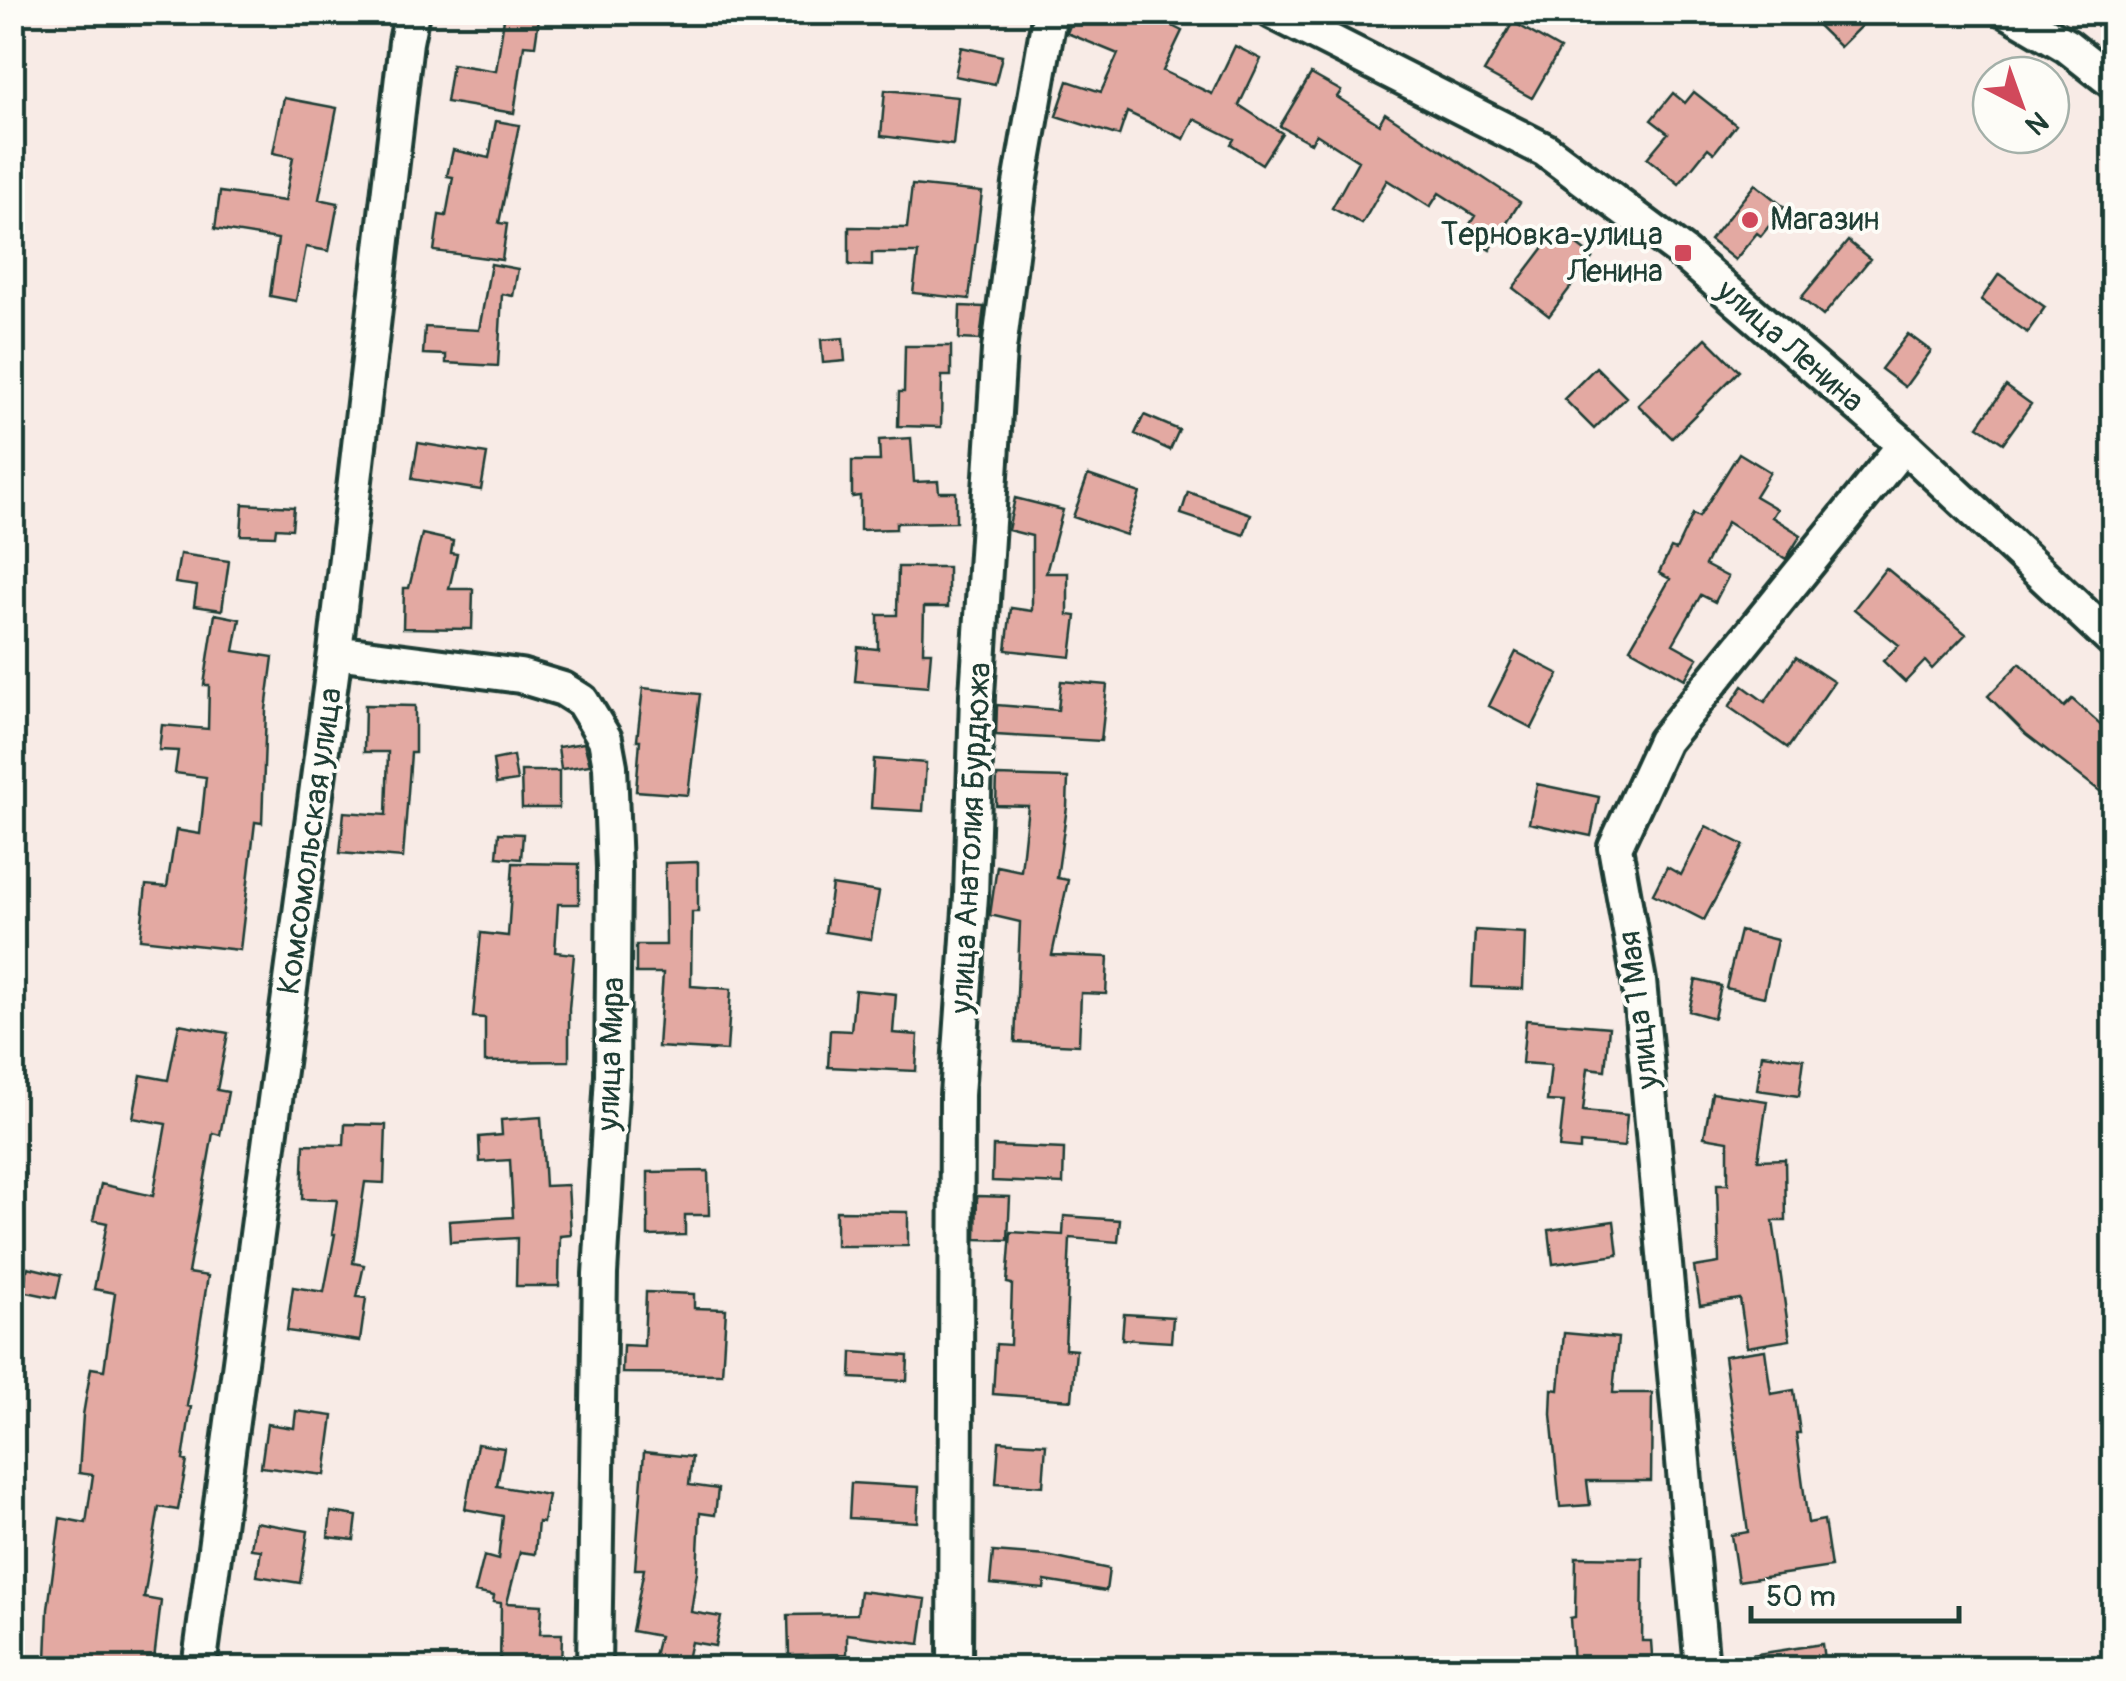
<svg xmlns="http://www.w3.org/2000/svg" width="2126" height="1681" font-family="Pangolin,sans-serif">
<style>
.building{fill:#e3a9a2;stroke:#1f3d34;stroke-width:2.5}
.lines{fill:none;stroke-linecap:round;stroke-linejoin:round}
.minor-casing{stroke:#1f3d34;stroke-width:40}
.minor{stroke:#fdfcf7;stroke-width:32}
.poi-dot{fill:#d1495b;stroke:#fdfcf7;stroke-width:4}
.labels{text-anchor:middle;dominant-baseline:central;stroke-width:8;stroke-linejoin:round;paint-order:stroke}
.poi-label{font-size:32px;fill:#1f3d34;stroke:#fdfcf7;text-anchor:start}
.street-label{font-size:32px;fill:#1f3d34;stroke:#fdfcf7}
</style>
<rect width="100%" height="100%" fill="#f8ebe6"/>
<filter id="ink" filterUnits="userSpaceOnUse"><feTurbulence type="fractalNoise" baseFrequency=".01" numOctaves="2"/><feDisplacementMap in="SourceGraphic" scale="20" xChannelSelector="R" yChannelSelector="G"/><feConvolveMatrix kernelMatrix="1 2 1 2 8 2 1 2 1" color-interpolation-filters="sRGB"/></filter>
<g filter="url(#ink)">
<path class="building" d="M 505,12 L 539,18 L 535,46 L 524,45 L 514,113 L 446,102 L 452,64 L 496,71 Z
M 1075,12 L 1170,12 L 1166,23 L 1182,31 L 1163,71 L 1212,94 L 1235,46 L 1261,59 L 1239,105 L 1282,133 L 1262,164 L 1231,144 L 1234,139 L 1194,119 L 1184,139 L 1127,112 L 1119,136 L 1056,116 L 1068,81 L 1101,92 L 1118,54 L 1067,33 Z
M 1804,12 L 1875,12 L 1840,47 Z
M 1513,22 L 1560,49 L 1532,98 L 1484,72 Z
M 961,47 L 1002,56 L 995,84 L 955,76 Z
M 1311,74 L 1341,91 L 1337,97 L 1379,124 L 1385,113 L 1520,202 L 1490,250 L 1464,234 L 1475,216 L 1439,193 L 1430,207 L 1387,180 L 1362,224 L 1332,208 L 1358,161 L 1316,134 L 1311,143 L 1280,126 Z
M 885,90 L 958,97 L 953,145 L 881,136 Z
M 1694,92 L 1736,125 L 1714,153 L 1708,148 L 1679,184 L 1647,158 L 1668,133 L 1651,120 L 1673,93 L 1685,103 Z
M 284,98 L 337,108 L 319,199 L 338,203 L 329,251 L 306,247 L 296,301 L 270,296 L 278,239 L 215,229 L 220,192 L 285,201 L 293,157 L 273,153 Z
M 496,121 L 519,125 L 499,223 L 507,224 L 502,260 L 434,251 L 439,215 L 446,216 L 453,177 L 447,176 L 453,150 L 489,158 Z
M 1755,184 L 1784,207 L 1761,236 L 1757,233 L 1735,260 L 1710,240 Z
M 912,185 L 982,192 L 969,299 L 913,293 L 918,253 L 872,253 L 872,266 L 849,265 L 849,227 L 907,228 Z
M 1557,230 L 1593,257 L 1549,316 L 1513,288 Z
M 1848,241 L 1870,259 L 1823,316 L 1801,298 Z
M 491,264 L 518,269 L 513,296 L 502,294 L 498,366 L 446,363 L 446,355 L 423,354 L 425,327 L 479,330 Z
M 1999,274 L 2045,307 L 2027,333 L 1981,300 Z
M 960,306 L 984,307 L 980,340 L 959,339 Z
M 1908,334 L 1931,351 L 1905,387 L 1881,369 Z
M 843,338 L 845,361 L 823,363 L 821,340 Z
M 1706,338 L 1739,371 L 1672,438 L 1638,405 Z
M 905,346 L 951,346 L 951,376 L 942,376 L 941,427 L 898,426 L 899,392 L 904,392 Z
M 1596,367 L 1626,397 L 1594,429 L 1564,399 Z
M 2006,386 L 2031,404 L 2003,443 L 1978,426 Z
M 1144,415 L 1179,430 L 1170,450 L 1135,434 Z
M 911,438 L 914,482 L 938,481 L 939,492 L 956,492 L 956,522 L 896,523 L 896,529 L 860,530 L 860,496 L 852,497 L 852,461 L 880,461 L 879,440 Z
M 418,443 L 487,454 L 481,490 L 412,479 Z
M 1739,453 L 1770,472 L 1755,496 L 1777,509 L 1772,517 L 1801,535 L 1786,559 L 1727,522 L 1705,565 L 1728,577 L 1715,602 L 1701,595 L 1673,644 L 1698,658 L 1685,679 L 1630,648 L 1670,579 L 1659,573 L 1671,548 L 1676,550 L 1693,514 L 1699,517 Z
M 1088,475 L 1140,493 L 1126,535 L 1073,517 Z
M 1188,492 L 1251,514 L 1244,535 L 1181,514 Z
M 1015,498 L 1063,510 L 1046,573 L 1068,573 L 1068,615 L 1076,616 L 1071,657 L 1006,650 L 1011,608 L 1032,611 L 1032,536 L 1008,530 Z
M 243,504 L 294,507 L 292,529 L 276,528 L 275,536 L 241,535 Z
M 422,534 L 453,541 L 451,553 L 457,554 L 449,589 L 473,589 L 472,629 L 403,628 L 404,588 L 409,588 Z
M 180,554 L 229,561 L 222,610 L 194,606 L 197,586 L 175,583 Z
M 898,567 L 948,567 L 948,607 L 924,607 L 923,652 L 931,652 L 928,687 L 855,681 L 858,647 L 878,649 L 878,615 L 897,615 Z
M 1886,568 L 1966,634 L 1932,669 L 1925,661 L 1905,682 L 1883,661 L 1899,645 L 1854,609 Z
M 215,614 L 240,619 L 234,651 L 273,657 L 266,710 L 262,823 L 255,822 L 240,950 L 140,939 L 146,885 L 167,887 L 176,830 L 200,834 L 206,777 L 175,773 L 178,751 L 159,750 L 162,725 L 208,729 L 209,685 L 204,685 Z
M 1516,652 L 1559,674 L 1532,728 L 1489,706 Z
M 1796,657 L 1834,682 L 1788,748 L 1729,707 L 1743,686 L 1765,702 Z
M 2020,663 L 2064,707 L 2072,699 L 2114,736 L 2114,802 L 2026,734 L 1988,696 Z
M 1061,681 L 1107,685 L 1101,741 L 996,735 L 997,705 L 1058,710 Z
M 643,688 L 700,694 L 688,795 L 636,791 L 640,740 L 637,740 Z
M 365,705 L 415,706 L 415,753 L 411,753 L 403,858 L 340,853 L 344,812 L 386,815 L 388,752 L 364,752 Z
M 584,743 L 590,765 L 561,769 L 558,747 Z
M 513,756 L 517,781 L 496,784 L 493,760 Z
M 874,759 L 926,763 L 923,811 L 871,808 Z
M 521,771 L 559,771 L 559,808 L 522,808 Z
M 997,776 L 1068,778 L 1067,807 L 1057,878 L 1068,880 L 1052,955 L 1108,957 L 1106,994 L 1081,993 L 1079,1045 L 1015,1042 L 1020,922 L 990,915 L 997,866 L 1021,871 L 1028,806 L 996,805 Z
M 1537,784 L 1599,797 L 1591,836 L 1529,823 Z
M 1706,826 L 1744,845 L 1704,920 L 1653,894 L 1667,867 L 1681,875 Z
M 499,833 L 523,834 L 521,859 L 497,857 Z
M 698,862 L 698,912 L 692,912 L 691,986 L 731,989 L 727,1051 L 658,1047 L 663,973 L 636,973 L 636,945 L 666,945 L 665,863 Z
M 513,863 L 579,864 L 579,904 L 558,904 L 555,952 L 574,954 L 569,1009 L 569,1061 L 485,1062 L 485,1018 L 473,1017 L 481,933 L 508,936 Z
M 832,885 L 879,892 L 871,939 L 825,932 Z
M 1475,930 L 1525,933 L 1523,989 L 1472,987 Z
M 1740,931 L 1777,940 L 1764,997 L 1726,988 Z
M 1696,980 L 1721,986 L 1714,1018 L 1689,1011 Z
M 855,990 L 896,994 L 893,1033 L 918,1035 L 916,1071 L 828,1067 L 830,1030 L 851,1031 Z
M 1526,1020 L 1609,1027 L 1605,1070 L 1588,1068 L 1583,1111 L 1627,1115 L 1624,1147 L 1580,1143 L 1580,1150 L 1559,1148 L 1564,1102 L 1547,1101 L 1551,1065 L 1522,1063 Z
M 179,1024 L 228,1033 L 217,1090 L 228,1092 L 220,1135 L 213,1133 L 188,1273 L 208,1276 L 187,1406 L 191,1407 L 183,1460 L 187,1461 L 178,1510 L 159,1507 L 144,1598 L 161,1601 L 153,1668 L 84,1668 L 85,1661 L 46,1660 L 48,1609 L 60,1518 L 86,1523 L 93,1475 L 79,1473 L 83,1415 L 91,1368 L 104,1370 L 115,1293 L 94,1289 L 107,1223 L 93,1220 L 101,1184 L 153,1196 L 166,1124 L 133,1118 L 141,1075 L 168,1080 Z
M 1762,1054 L 1804,1059 L 1799,1096 L 1757,1090 Z
M 1712,1093 L 1767,1101 L 1758,1160 L 1785,1159 L 1786,1221 L 1773,1221 L 1790,1340 L 1747,1347 L 1740,1299 L 1700,1305 L 1694,1267 L 1719,1263 L 1717,1184 L 1728,1184 L 1728,1141 L 1704,1137 Z
M 541,1117 L 545,1186 L 568,1185 L 571,1235 L 560,1236 L 559,1286 L 516,1286 L 517,1238 L 450,1242 L 449,1221 L 513,1217 L 510,1160 L 480,1162 L 479,1137 L 502,1135 L 501,1120 Z
M 345,1124 L 386,1125 L 384,1183 L 365,1182 L 353,1263 L 364,1265 L 357,1297 L 366,1298 L 360,1341 L 287,1331 L 293,1287 L 324,1292 L 335,1234 L 332,1234 L 337,1200 L 302,1199 L 304,1144 L 344,1145 Z
M 993,1146 L 1064,1149 L 1063,1184 L 992,1181 Z
M 708,1171 L 709,1215 L 685,1215 L 685,1235 L 648,1236 L 648,1172 Z
M 977,1196 L 1010,1197 L 1008,1240 L 976,1239 Z
M 836,1211 L 908,1212 L 908,1246 L 836,1246 Z
M 1064,1216 L 1120,1220 L 1118,1242 L 1070,1238 L 1065,1349 L 1076,1350 L 1072,1400 L 993,1394 L 996,1344 L 1010,1345 L 1012,1284 L 1007,1283 L 1011,1232 L 1063,1235 Z
M 1614,1221 L 1618,1255 L 1553,1264 L 1549,1230 Z
M 28,1267 L 61,1275 L 56,1298 L 22,1291 Z
M 646,1292 L 694,1294 L 694,1308 L 726,1309 L 722,1374 L 622,1373 L 623,1345 L 644,1346 Z
M 1124,1314 L 1173,1317 L 1171,1342 L 1122,1339 Z
M 1564,1333 L 1618,1338 L 1613,1393 L 1652,1393 L 1651,1481 L 1587,1481 L 1590,1505 L 1560,1507 L 1551,1414 L 1552,1389 L 1559,1390 Z
M 1765,1350 L 1771,1394 L 1794,1390 L 1800,1433 L 1796,1433 L 1808,1523 L 1824,1520 L 1831,1567 L 1738,1581 L 1731,1535 L 1748,1532 L 1724,1356 Z
M 852,1352 L 908,1356 L 907,1381 L 851,1378 Z
M 296,1411 L 333,1416 L 325,1475 L 261,1467 L 267,1424 L 294,1428 Z
M 999,1441 L 1046,1444 L 1043,1486 L 996,1483 Z
M 477,1444 L 504,1448 L 497,1486 L 548,1495 L 543,1523 L 538,1522 L 535,1554 L 520,1552 L 507,1603 L 542,1605 L 540,1634 L 562,1634 L 561,1668 L 500,1668 L 501,1603 L 493,1602 L 494,1596 L 475,1592 L 484,1556 L 498,1560 L 503,1516 L 465,1509 Z
M 644,1452 L 692,1457 L 689,1485 L 718,1489 L 715,1515 L 700,1513 L 697,1572 L 691,1612 L 721,1617 L 715,1646 L 691,1642 L 685,1668 L 651,1668 L 659,1636 L 632,1631 L 644,1569 L 635,1569 Z
M 851,1483 L 919,1487 L 917,1522 L 849,1518 Z
M 331,1512 L 357,1516 L 354,1540 L 328,1537 Z
M 255,1522 L 308,1531 L 300,1583 L 257,1576 L 261,1550 L 251,1549 Z
M 993,1552 L 1047,1556 L 1109,1569 L 1106,1591 L 1045,1581 L 1044,1589 L 990,1584 Z
M 1576,1557 L 1643,1558 L 1642,1641 L 1651,1641 L 1653,1668 L 1596,1668 L 1595,1662 L 1573,1664 L 1570,1618 L 1575,1617 Z
M 860,1591 L 926,1599 L 920,1644 L 847,1634 L 847,1654 L 789,1655 L 788,1615 L 857,1614 Z
M 1822,1644 L 1825,1668 L 1745,1668 L 1744,1656 Z"/>
<g class="lines">
<defs>
<path id="minor" d="M 1273,12 L 1545,150 L 1683,253 L 1904,445 L 2114,642
M 2009,12 L 2067,46 L 2114,83
M 335,652 L 520,676 L 563,689 L 582,701 L 605,739 L 610,766 L 614,868 L 612,1076 L 600,1274 L 594,1668
M 199,1668 L 335,652 L 406,42 L 412,12
M 955,1668 L 957,1095 L 971,896 L 977,695 L 999,350 L 1020,184 L 1050,12
M 1702,1668 L 1639,981 L 1615,847 L 1664,741 L 1904,445"/>
</defs>
<use href="#minor" class="minor-casing"/>
<use href="#minor" class="minor"/>
</g>
</g>
<g class="poi-dot">
<circle cx="1750" cy="220" r="10"/>
<rect x="1673" y="243" width="20" height="20" rx="5"/>
</g>
<g class="labels">
<g class="poi-label">
<text x="1770" y="220">Магазин</text>
<text x="1663" y="235" text-anchor="end">Терновка-улица<tspan x="1663" dy="37">Ленина</tspan></text>
</g>
<g class="street-label">
<text transform="translate(1790 346) rotate(41)">улица Ленина</text>
<text transform="translate(971 838) rotate(-87)">улица Анатолия Бурдюжа</text>
<text transform="translate(310 841) rotate(-82)">Комсомольская улица</text>
<text transform="translate(1639 1010) rotate(-97)">улица 1 Мая</text>
<text transform="translate(611 1054) rotate(-88)">улица Мира</text>
</g>
</g>
<rect width="2126" height="1681" fill="none" stroke="#fdfcf7" stroke-width="50"/>
<rect x="25" y="25" width="2076" height="1631" fill="none" stroke="#1f3d34" stroke-width="4" filter="url(#ink)"/>
<g transform="translate(2021 105) rotate(139)"><circle r="48" fill="#fdfcf7" stroke="#a4b0a9" stroke-width="2.5"/>
<path d="M0-8L18 38L0 25L-18 38Z" fill="#d1495b"/>
<text y="-15" font-size="28" font-weight="bold" text-anchor="middle" fill="#1f3d34">N</text>
</g>
<path d="M1751 1606v15h208v-15" fill="none" stroke="#1f3d34" stroke-width="5"/>
<text x="1766" y="1606" font-size="30" fill="#1f3d34" stroke="#fdfcf7" stroke-width="8" paint-order="stroke">50 m</text>
</svg>
